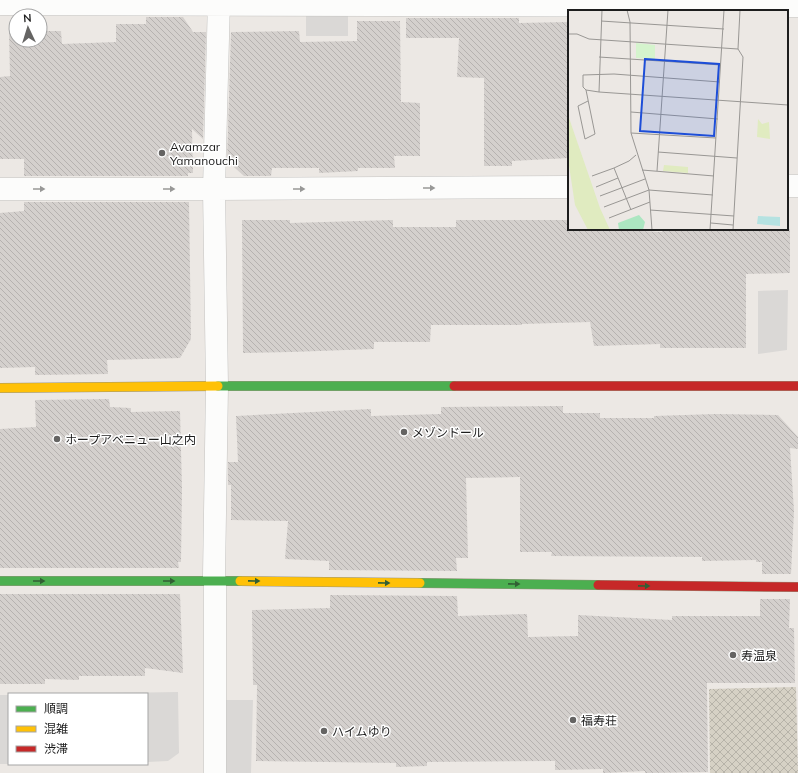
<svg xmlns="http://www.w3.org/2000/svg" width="798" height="773" font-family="Mulish,'Noto Sans JP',sans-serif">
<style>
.religious{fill:#dad8d6}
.construction{fill:url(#construction-cross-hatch)}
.building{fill:url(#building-back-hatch)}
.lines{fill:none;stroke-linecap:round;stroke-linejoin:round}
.street-casing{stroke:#c4c3c1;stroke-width:23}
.fast-casing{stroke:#96927c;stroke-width:10}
.slow-casing{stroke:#96927c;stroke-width:10}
.jam-casing{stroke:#96927c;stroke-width:10}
.street{stroke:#fcfcfb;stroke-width:22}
.fast{stroke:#4caf50;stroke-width:9}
.slow{stroke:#ffc107;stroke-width:9}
.jam{stroke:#c62828;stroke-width:9}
.oneway{fill:#989897}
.oneway2{fill:#325f34}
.poi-dot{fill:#656463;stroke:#fff;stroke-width:1.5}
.labels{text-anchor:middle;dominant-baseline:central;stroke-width:3;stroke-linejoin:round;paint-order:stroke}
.poi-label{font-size:12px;fill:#1d1d1d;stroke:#fff;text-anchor:start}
.inset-road{fill:none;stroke:#999794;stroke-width:1}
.view{fill:#1d4ed8;fill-opacity:0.15;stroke:#1d4ed8;stroke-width:2}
.inset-edge{fill:none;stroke:#1d1d1d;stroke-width:2}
</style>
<defs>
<pattern id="construction-cross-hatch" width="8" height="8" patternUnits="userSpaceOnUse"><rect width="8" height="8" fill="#d6d1c5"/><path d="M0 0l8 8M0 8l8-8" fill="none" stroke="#b7b3a9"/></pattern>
<pattern id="building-back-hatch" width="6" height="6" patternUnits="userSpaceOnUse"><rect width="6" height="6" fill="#d4d0cd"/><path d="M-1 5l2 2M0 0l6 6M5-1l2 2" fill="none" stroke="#b6b2b0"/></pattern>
</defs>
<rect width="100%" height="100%" fill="#ece8e4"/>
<path class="religious" d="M 348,7 L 348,36 L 306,36 L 306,8 Z
M 788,290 L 787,350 L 758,354 L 758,291 Z
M 178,692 L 179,753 L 168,761 L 147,762 L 147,694 L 52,694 Z
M 0,695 L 9,695 L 9,764 L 24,764 L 0,764 Z
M 219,700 L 253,700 L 251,773 L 220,773 Z"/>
<path class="construction" d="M 796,687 L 798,773 L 710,773 L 709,689 Z"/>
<path class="building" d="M 146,17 L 183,17 L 193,32 L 206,32 L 203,139 L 192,129 L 193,173 L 188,173 L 188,176 L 24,176 L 24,159 L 0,159 L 0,77 L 10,76 L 9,32 L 16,32 L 16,40 L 40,40 L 40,31 L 61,31 L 62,44 L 116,42 L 116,24 L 146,24 Z
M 406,18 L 519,18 L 519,23 L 569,22 L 569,158 L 512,161 L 512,166 L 484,166 L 484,78 L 457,77 L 459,38 L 406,38 Z
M 357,21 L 400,21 L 401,102 L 420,103 L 420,156 L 394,156 L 395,168 L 358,168 L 358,171 L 319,173 L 319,168 L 272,168 L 271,176 L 244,176 L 227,161 L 231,32 L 299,31 L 300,42 L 357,41 Z
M 24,202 L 189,202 L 191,339 L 180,358 L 107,360 L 108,374 L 35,375 L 35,367 L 0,368 L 0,213 L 24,211 Z
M 242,220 L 290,220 L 290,223 L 393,220 L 393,227 L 456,227 L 456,220 L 569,220 L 569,229 L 599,229 L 662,232 L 662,229 L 790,229 L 790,273 L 746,274 L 746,348 L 660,348 L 660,344 L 594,346 L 590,322 L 522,324 L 522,325 L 431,325 L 430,342 L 374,342 L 374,349 L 291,352 L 243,353 Z
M 109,399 L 110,407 L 131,408 L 131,412 L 180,411 L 182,489 L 181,562 L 178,562 L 179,568 L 0,568 L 0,429 L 36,427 L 35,400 Z
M 563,406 L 563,413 L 600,413 L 600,418 L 654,418 L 654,416 L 716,414 L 778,415 L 798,437 L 798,449 L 790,448 L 794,511 L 791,574 L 762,574 L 762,562 L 756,562 L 756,560 L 702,561 L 702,557 L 551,556 L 552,552 L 520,552 L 520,477 L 466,478 L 468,558 L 456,558 L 457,571 L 329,570 L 329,561 L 285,559 L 288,521 L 231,520 L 231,485 L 228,485 L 228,462 L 238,462 L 236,416 L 371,409 L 371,416 L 441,414 L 441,407 Z
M 0,594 L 180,594 L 183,673 L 145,668 L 145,676 L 79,676 L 79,680 L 45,679 L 45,684 L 0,684 Z
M 330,595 L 457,596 L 458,616 L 527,614 L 528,637 L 578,636 L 578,615 L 672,620 L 672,616 L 760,616 L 760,599 L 790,599 L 789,628 L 794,628 L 795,683 L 707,683 L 708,772 L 645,773 L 645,771 L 603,773 L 603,769 L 555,770 L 555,761 L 427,762 L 427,766 L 396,767 L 396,763 L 256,761 L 257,685 L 253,685 L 252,610 L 330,608 Z"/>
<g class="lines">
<defs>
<path id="street" d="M 0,4 L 798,6
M 787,186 L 798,186
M 0,189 L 214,189 L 569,187
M 215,773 L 215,581 L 214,576 L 217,386 L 214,189 L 219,0"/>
<path id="fast" d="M 218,386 L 454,386
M 0,581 L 240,581
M 420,583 L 598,585"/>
<path id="slow" d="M 0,388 L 218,386
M 240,581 L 420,583"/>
<path id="jam" d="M 454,386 L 798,386
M 598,585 L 798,587"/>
</defs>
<use href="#street" class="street-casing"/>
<use href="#fast" class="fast-casing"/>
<use href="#slow" class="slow-casing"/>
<use href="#jam" class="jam-casing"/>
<use href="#street" class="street"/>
<use href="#fast" class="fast"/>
<use href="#slow" class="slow"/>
<use href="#jam" class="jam"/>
</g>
<defs><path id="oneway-solid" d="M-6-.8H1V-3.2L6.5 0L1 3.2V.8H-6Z"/></defs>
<g class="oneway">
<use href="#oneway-solid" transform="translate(429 188)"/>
<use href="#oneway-solid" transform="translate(39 189)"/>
<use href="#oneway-solid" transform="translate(169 189)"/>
<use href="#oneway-solid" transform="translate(299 189)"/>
</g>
<g class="oneway2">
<use href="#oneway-solid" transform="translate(39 581)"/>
<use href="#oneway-solid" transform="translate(169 581)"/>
<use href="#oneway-solid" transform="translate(254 581) rotate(1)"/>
<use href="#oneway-solid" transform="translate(384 583) rotate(1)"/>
<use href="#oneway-solid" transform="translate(514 584) rotate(1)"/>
<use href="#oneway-solid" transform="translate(644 586) rotate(1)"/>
</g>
<g class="poi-dot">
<circle cx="162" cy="153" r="4"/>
<circle cx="404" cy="432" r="4"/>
<circle cx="57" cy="439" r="4"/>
<circle cx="733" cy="655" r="4"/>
<circle cx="573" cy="720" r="4"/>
<circle cx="324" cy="731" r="4"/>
</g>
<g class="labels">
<g class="poi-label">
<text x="170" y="146">Avamzar<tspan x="170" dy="14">Yamanouchi</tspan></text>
<text x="412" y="432">メゾンドール</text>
<text x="65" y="439">ホープアベニュー山之内</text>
<text x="741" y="655">寿温泉</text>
<text x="581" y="720">福寿荘</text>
<text x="332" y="731">ハイムゆり</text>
</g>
</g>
<g transform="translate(568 10)">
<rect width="220" height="220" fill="#ece8e4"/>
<path d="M 0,105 L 32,198 L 42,220 L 20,220 L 7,195 L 0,149 ZM 96,155 L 120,157 L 120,163 L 95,161 Z" fill="#e0ebc0"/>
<path d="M 68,33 L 87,35 L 87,49 L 68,48 Z" fill="#d5f4cd"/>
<path d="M 190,109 L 194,114 L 201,112 L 202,129 L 189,127 Z" fill="#e0ebc0"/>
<path d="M 71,205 L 77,212 L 75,220 L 51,220 L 50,213 Z" fill="#ace6c1"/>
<path d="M 190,206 L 212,207 L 212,216 L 189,214 Z" fill="#b5e2e1"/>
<path class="inset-road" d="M 34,0 L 31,82 L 220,95M 59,0 L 62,12 L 63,123 L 81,180 L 84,220M 33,11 L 156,19M 0,24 L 9,24 L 21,29 L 170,39 L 175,47 L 165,220M 170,39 L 172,0M 31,47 L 153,55M 18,80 L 15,77 L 15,65 L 46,64 L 152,72M 20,91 L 10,96 L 17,129 L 27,124 L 18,80 L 31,82M 63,102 L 150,109M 63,123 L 148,128M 90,142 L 169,148M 74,160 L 146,166M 89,161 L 100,0M 24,166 L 46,158M 28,177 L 50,168M 32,186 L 77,169M 36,197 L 81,180 L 145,185M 63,200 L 46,158 L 61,151 L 68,145M 82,200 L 166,206M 41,208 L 82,192M 143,213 L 165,215M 142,220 L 156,0"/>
<path class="view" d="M 77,49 L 151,54 L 146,126 L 72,121 Z"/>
<rect width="220" height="220" class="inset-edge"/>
</g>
<rect x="8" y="693" width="140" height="72" fill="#ffffff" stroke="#a5a5a5"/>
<rect x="16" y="706" width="20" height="6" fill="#4caf50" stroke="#a5a5a5"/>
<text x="44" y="713" font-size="12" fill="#1d1d1d">順調</text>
<rect x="16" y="726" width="20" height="6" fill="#ffc107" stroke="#a5a5a5"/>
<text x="44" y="733" font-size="12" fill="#1d1d1d">混雑</text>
<rect x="16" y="746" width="20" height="6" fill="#c62828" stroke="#a5a5a5"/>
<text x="44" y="753" font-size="12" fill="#1d1d1d">渋滞</text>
<g transform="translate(28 28) rotate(356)"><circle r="19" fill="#ffffff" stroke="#a5a5a5"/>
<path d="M0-3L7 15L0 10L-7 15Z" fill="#656463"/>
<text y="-6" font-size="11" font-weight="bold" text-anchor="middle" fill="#1d1d1d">N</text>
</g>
</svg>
